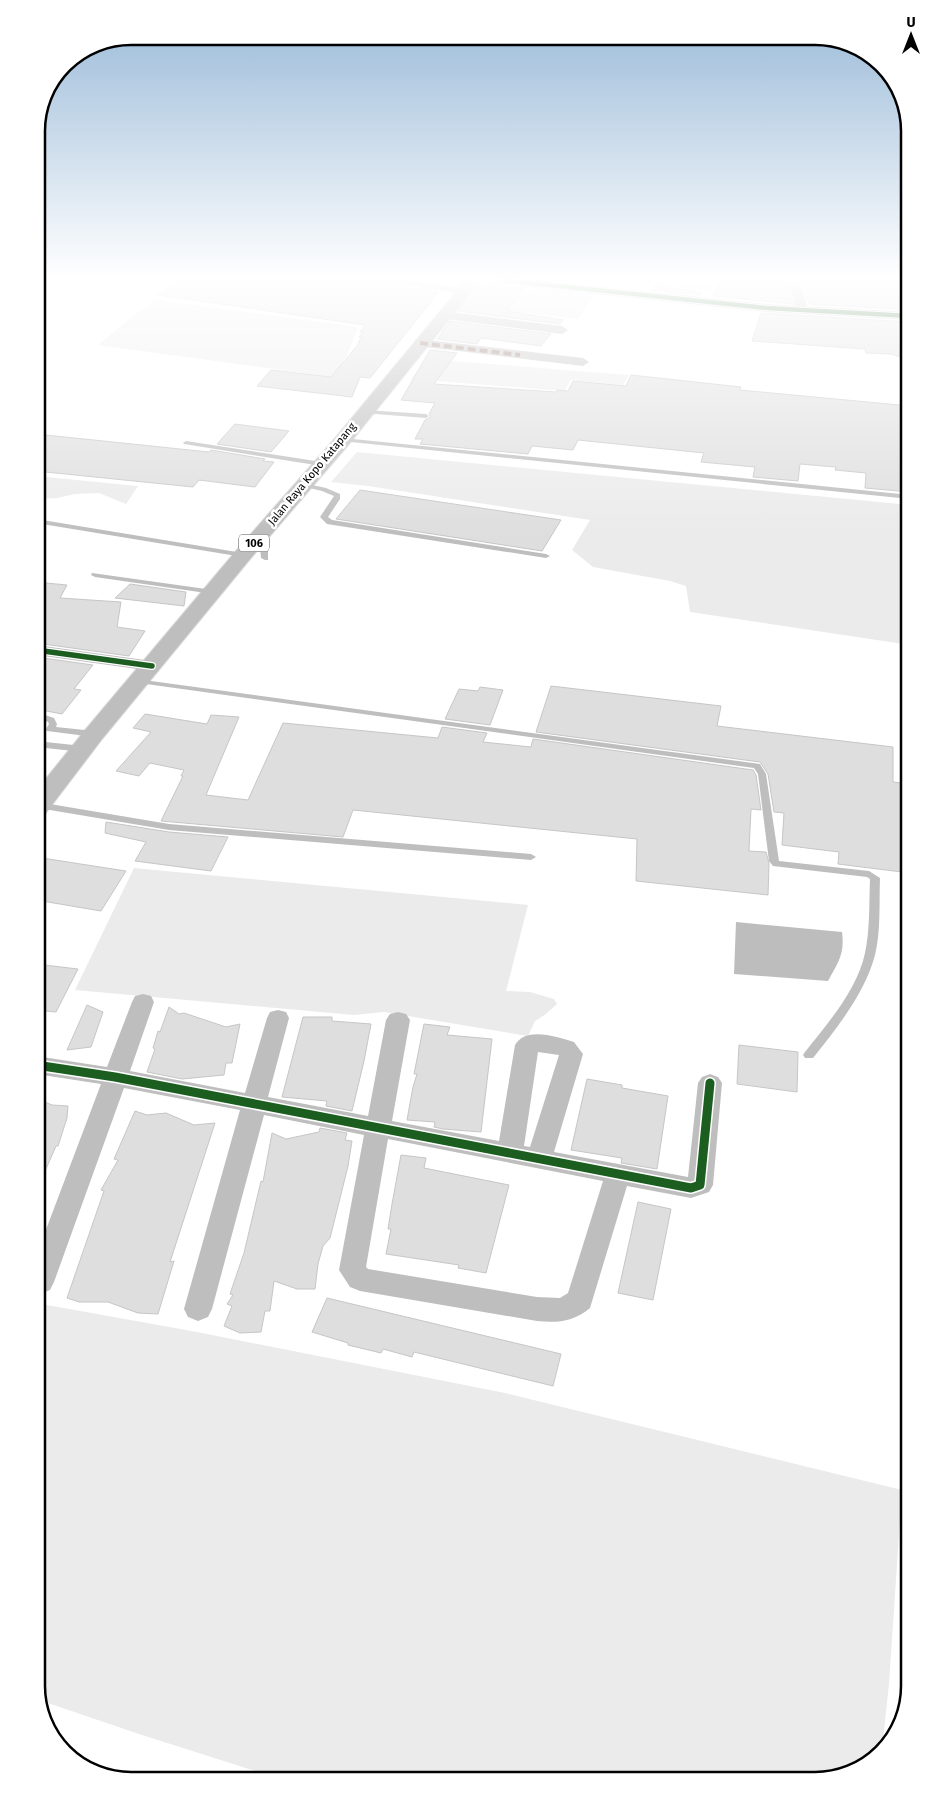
<svg xmlns="http://www.w3.org/2000/svg" width="946" height="1817" font-family="'Fira Sans',sans-serif">
<style>
.green{fill:#ebebeb}
.water{fill:#bdbdbd}
.building{fill:#dedede;stroke:#c6c6c6}
.lines{fill:none;stroke-linecap:round;stroke-linejoin:round}
.primary-casing{stroke:#dbdbdb;stroke-width:2}
.service{fill:#bebebe;fill-rule:evenodd}
.minor{fill:#bebebe;fill-rule:evenodd}
.tertiary{fill:#bebebe;fill-rule:evenodd}
.primary{fill:#bebebe;fill-rule:evenodd}
.quiet{stroke:#8d6e63;stroke-width:4;stroke-dasharray:8 4;stroke-linecap:butt}
.cycleway-far2-casing{stroke:#fff;stroke-width:6}
.cycleway-far1-casing{stroke:#fff;stroke-width:8}
.cycleway-casing{stroke:#fff;stroke-width:12}
.cycleway-far2{stroke:#1b5e20;stroke-width:4.5}
.cycleway-far1{stroke:#1b5e20;stroke-width:5.5}
.cycleway{stroke:#1b5e20;stroke-width:9}
.labels{text-anchor:middle;dominant-baseline:central;stroke-width:5;stroke-linejoin:round;paint-order:stroke}
.far-street-label{font-size:11px;fill:#000;stroke:#fff}
.shield{fill:#fff;stroke:#4c4c4c;stroke-width:1}
.shield-label{font-size:11px;font-weight:bold;fill:#000}
.rim{fill:none;stroke:#000;stroke-width:2.5}
</style>
<rect width="100%" height="100%" fill="#fff"/>
<path class="green" d="M 616,280 L 715,280 L 709,291 Z
M 534,287 L 595,294 L 578,319 L 467,306 L 482,288 L 527,293 Z
M 157,300 L 358,327 L 347,355 L 333,377 L 98,345 L 138,312 Z
M 426,359 L 629,375 L 623,385 L 571,380 L 565,390 L 552,390 L 411,379 Z
M 357,452 L 910,505 L 910,645 L 690,612 L 686,586 L 670,581 L 593,567 L 572,550 L 590,520 L 368,486 L 331,482 Z
M 36,476 L 138,486 L 126,504 L 99,493 L 75,494 L 57,498 L 36,499 Z
M 134,868 L 528,905 L 506,991 L 530,992 L 554,999 L 557,1004 L 546,1014 L 535,1021 L 528,1036 L 384,1012 L 354,1015 L 75,990 Z
M 36,1303 L 197,1332 L 505,1393 L 902,1490 L 889,1684 L 882,1749 L 852,1773 L 815,1781 L 287,1781 L 142,1735 L 39,1700 L 36,1686 Z"/>
<path class="water" d="M 736,922 L 842,932 C 845,954 838,963 828,981 L 734,974 Z"/>
<path class="building" d="M 180,280 L 373,280 L 384,281 L 391,285 L 439,292 L 370,378 L 360,377 L 352,397 L 257,386 L 271,370 L 331,377 L 360,342 L 358,342 L 362,337 L 359,337 L 363,332 L 360,332 L 365,325 L 158,295 Z
M 492,280 L 502,286 L 525,288 L 507,311 L 563,320 L 560,324 L 458,311 L 479,286 L 485,286 Z
M 721,280 L 844,280 L 849,285 L 854,280 L 910,280 L 910,310 L 809,304 L 805,289 L 798,284 L 789,288 L 793,304 L 713,296 Z
M 654,286 L 702,292 L 700,295 L 651,290 Z
M 761,313 L 910,322 L 910,360 L 891,354 L 866,353 L 865,349 L 752,341 Z
M 450,321 L 551,334 L 541,346 L 481,338 L 477,344 L 437,339 Z
M 430,350 L 457,353 L 434,384 L 556,392 L 557,390 L 568,391 L 573,381 L 626,386 L 631,375 L 741,387 L 740,390 L 910,406 L 910,492 L 865,488 L 866,473 L 835,470 L 836,467 L 800,464 L 798,481 L 753,477 L 755,467 L 701,462 L 704,453 L 578,440 L 573,450 L 532,446 L 528,454 L 420,444 L 423,439 L 415,439 L 425,420 L 431,417 L 429,414 L 435,403 L 401,400 Z
M 235,424 L 289,431 L 271,452 L 217,444 Z
M 36,434 L 209,452 L 211,450 L 265,459 L 263,461 L 274,462 L 255,487 L 199,480 L 193,487 L 36,471 Z
M 360,490 L 561,520 L 542,551 L 336,519 Z
M 36,582 L 67,585 L 60,598 L 121,602 L 117,627 L 145,631 L 129,656 L 36,643 Z
M 130,584 L 186,592 L 184,606 L 115,598 Z
M 36,657 L 93,665 L 74,689 L 81,690 L 62,714 L 36,709 Z
M 551,686 L 721,706 L 717,726 L 893,747 L 893,782 L 910,784 L 910,873 L 838,864 L 839,852 L 782,845 L 784,813 L 774,812 L 768,774 L 760,762 L 536,732 Z
M 480,687 L 503,690 L 490,725 L 445,719 L 459,689 L 478,691 Z
M 145,714 L 207,724 L 211,715 L 239,717 L 206,795 L 248,800 L 283,723 L 438,738 L 442,727 L 487,733 L 483,742 L 531,747 L 533,739 L 753,770 L 756,775 L 761,810 L 751,809 L 749,851 L 766,852 L 769,863 L 768,895 L 636,881 L 637,839 L 353,810 L 343,837 L 161,821 L 183,776 L 181,776 L 184,770 L 150,763 L 139,776 L 116,771 L 151,732 L 133,728 Z
M 106,822 L 169,832 L 228,837 L 211,871 L 135,861 L 146,842 L 105,833 Z
M 36,857 L 87,865 L 126,871 L 101,911 L 36,900 Z
M 36,964 L 78,969 L 56,1012 L 36,1010 Z
M 87,1005 L 103,1012 L 91,1047 L 67,1050 Z
M 169,1007 L 179,1014 L 184,1013 L 226,1027 L 240,1024 L 232,1063 L 226,1063 L 224,1075 L 182,1079 L 147,1072 L 155,1049 L 153,1048 L 158,1031 L 160,1032 Z
M 303,1017 L 332,1017 L 332,1021 L 371,1024 L 364,1061 L 352,1111 L 326,1106 L 327,1101 L 282,1097 Z
M 424,1024 L 450,1027 L 447,1035 L 492,1039 L 481,1132 L 443,1129 L 434,1127 L 435,1122 L 407,1120 L 413,1087 L 417,1074 L 414,1074 Z
M 739,1045 L 798,1052 L 797,1092 L 737,1084 Z
M 587,1079 L 622,1085 L 622,1088 L 668,1096 L 657,1169 L 621,1163 L 622,1158 L 571,1150 Z
M 40,1100 L 52,1105 L 68,1106 L 67,1118 L 58,1146 L 56,1146 L 36,1192 L 36,1109 Z
M 135,1111 L 147,1115 L 166,1113 L 194,1125 L 215,1123 L 170,1262 L 174,1261 L 158,1314 L 138,1313 L 108,1302 L 79,1302 L 67,1298 L 104,1191 L 101,1190 L 118,1160 L 114,1159 Z
M 320,1128 L 347,1133 L 345,1140 L 352,1141 L 348,1166 L 330,1238 L 323,1246 L 318,1264 L 315,1289 L 297,1289 L 274,1281 L 270,1311 L 265,1311 L 261,1332 L 240,1333 L 224,1326 L 232,1306 L 227,1304 L 233,1295 L 230,1294 L 244,1253 L 261,1181 L 263,1182 L 272,1133 L 286,1139 L 319,1132 Z
M 401,1155 L 426,1158 L 424,1168 L 509,1185 L 486,1273 L 458,1268 L 459,1265 L 386,1254 L 391,1229 L 388,1229 L 392,1204 Z
M 638,1202 L 671,1209 L 653,1300 L 618,1293 Z
M 327,1298 L 561,1354 L 553,1386 L 414,1352 L 412,1357 L 383,1349 L 381,1353 L 348,1345 L 348,1343 L 312,1332 Z"/>
<g class="lines">
<defs>
<path id="primary" d="M 466,280 L 481,280 L 349,444 L 250,559 L 102,739 L 45,814 L 36,816 L 36,791 L 86,729 L 236,551 L 337,436 Z"/>
</defs>
<use href="#primary" class="primary-casing"/>
<path class="service" d="M 846,280 L 852,280 L 852,281 L 849,283 Z
M 365,410 L 426,414 L 429,416 L 426,418 L 363,413 L 362,412 Z
M 343,438 L 910,495 L 910,499 L 341,441 L 340,440 Z
M 186,441 L 322,462 L 325,464 L 322,466 L 184,444 L 183,443 Z
M 303,483 L 326,488 L 340,494 L 340,499 L 328,517 L 332,520 L 546,554 L 550,556 L 546,558 L 327,524 L 320,517 L 334,496 L 322,491 L 301,486 L 301,484 Z
M 36,519 L 243,553 L 247,555 L 243,557 L 36,523 Z
M 254,537 L 260,537 L 268,546 L 268,560 L 265,560 L 261,558 L 260,547 L 253,539 Z
M 92,573 L 213,590 L 217,592 L 213,594 L 95,577 L 91,575 Z
M 136,679 L 760,764 L 766,774 L 779,861 L 869,871 L 880,878 C 879,903 881,931 875,955 C 865,993 837,1028 813,1058 L 805,1058 L 803,1055 L 805,1052 C 828,1023 857,990 865,953 C 870,929 869,904 870,879 L 867,877 L 773,866 L 769,861 L 758,774 L 754,768 L 139,683 L 136,683 Z
M 36,712 L 54,718 L 57,724 L 56,727 L 94,731 L 98,734 L 94,737 L 47,731 L 46,729 L 49,724 L 48,722 L 36,717 Z
M 36,741 L 83,746 L 87,749 L 83,752 L 36,747 Z
M 38,802 L 169,824 L 531,854 L 536,857 L 531,860 L 169,830 L 38,808 L 36,807 L 36,803 Z"/>
<path class="minor" d="M 385,280 L 412,280 L 464,288 L 470,291 L 464,294 L 391,283 Z
M 797,286 L 803,289 L 808,310 L 806,312 L 798,312 L 796,310 L 791,289 Z
M 443,311 L 562,326 L 568,330 L 562,334 L 439,318 L 437,315 L 439,312 Z
M 420,339 L 583,358 L 589,362 L 583,366 L 416,346 L 414,343 Z
M 36,645 L 152,661 L 158,662 L 161,666 L 158,670 L 152,671 L 36,655 Z
M 143,994 L 151,996 L 154,1002 L 130,1071 L 245,1093 L 267,1018 L 270,1012 L 278,1010 L 286,1012 L 289,1018 L 268,1097 L 368,1116 L 386,1020 L 390,1014 L 398,1012 L 406,1014 L 410,1020 L 392,1121 L 499,1141 L 515,1045 C 526,1026 557,1037 574,1042 L 583,1054 L 554,1152 L 688,1177 L 698,1083 L 702,1077 L 710,1074 L 718,1077 L 722,1083 L 713,1185 L 709,1192 L 691,1198 L 627,1186 L 590,1308 C 573,1322 557,1323 537,1321 L 360,1291 L 350,1287 L 339,1270 L 364,1135 L 264,1115 L 212,1309 L 208,1317 L 198,1321 L 188,1317 L 184,1309 L 240,1110 L 124,1088 L 54,1282 L 50,1290 L 40,1294 L 36,1292 L 36,1256 L 101,1084 L 36,1074 L 36,1056 L 107,1067 L 132,1002 L 135,996 ZM 538,1052 L 559,1055 L 530,1147 L 524,1146 ZM 388,1139 L 603,1181 L 568,1293 L 560,1298 L 537,1297 L 368,1269 L 366,1267 Z"/>
<path class="tertiary" d="M 495,280 L 540,280 L 767,304 L 910,312 L 910,320 L 767,312 L 502,284 Z"/>
<use href="#primary" class="primary"/>
<path class="quiet" d="M 420,343 L 520,355"/>
<defs>
<path id="cycleway-far2" d="M 502,280 L 767,308 L 910,316"/>
<path id="cycleway-far1" d="M 36,650 L 152,666"/>
<path id="cycleway" d="M 36,1065 L 115,1077 L 691,1188 L 700,1185 L 710,1083"/>
</defs>
<use href="#cycleway-far2" class="cycleway-far2-casing"/>
<use href="#cycleway-far1" class="cycleway-far1-casing"/>
<use href="#cycleway" class="cycleway-casing"/>
<use href="#cycleway-far2" class="cycleway-far2"/>
<use href="#cycleway-far1" class="cycleway-far1"/>
<use href="#cycleway" class="cycleway"/>
</g>
<linearGradient id="sky" x2="0" y2="1"><stop stop-color="#97b8d7"/><stop offset="0.52" stop-color="#fff"/><stop offset="1" stop-color="#fff" stop-opacity="0"/></linearGradient>
<rect width="946" height="534" fill="url(#sky)"/>
<g class="labels">
<g class="far-street-label">
<text transform="translate(312 474) rotate(-50)">Jalan Raya Kopo Katapang</text>
</g>
<rect class="shield" x="239" y="534.5" width="30" height="17" rx="4"/>
<g class="shield-label">
<text x="254" y="543">106</text>
</g>
</g>
<path d="M0 0H946V1817H0ZM131 45H815A86 86 0 0 1 901 131V1686A86 86 0 0 1 815 1772H131A86 86 0 0 1 45 1686V131A86 86 0 0 1 131 45Z" fill="#fff" fill-rule="evenodd"/>
<path class="rim" d="M131 45H815A86 86 0 0 1 901 131V1686A86 86 0 0 1 815 1772H131A86 86 0 0 1 45 1686V131A86 86 0 0 1 131 45Z"/>
<g transform="translate(911 35)" stroke="#ffffff" stroke-width="4" paint-order="stroke">
<path d="M0-4L9 19L0 12L-9 19Z" fill="#000000"/>
<text y="-8" font-size="14" font-weight="bold" text-anchor="middle" fill="#000000">U</text>
</g>
</svg>
